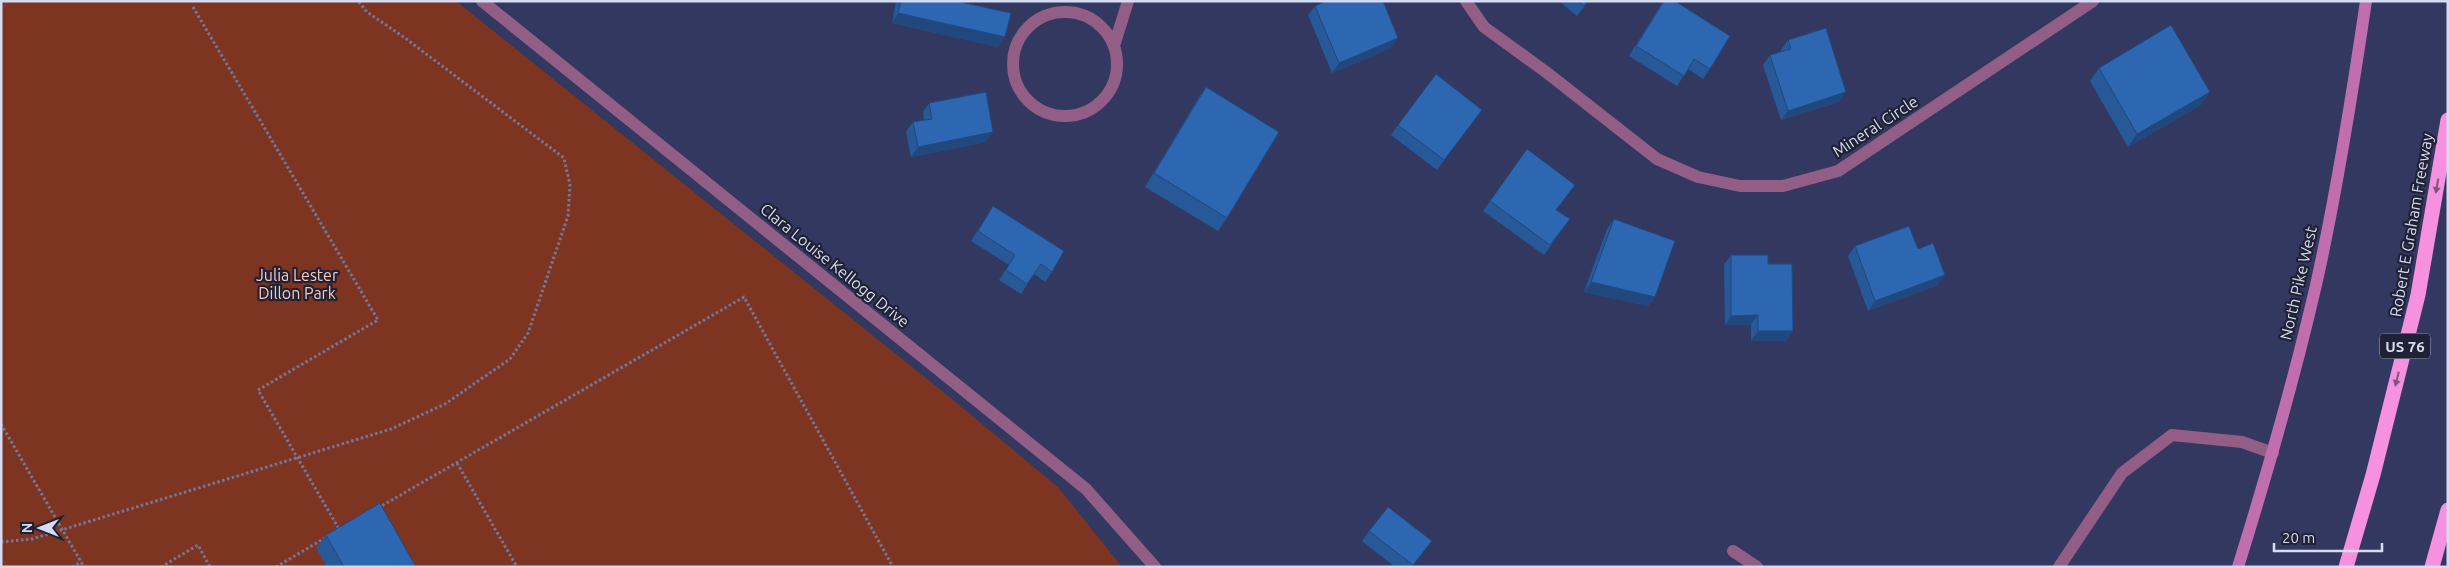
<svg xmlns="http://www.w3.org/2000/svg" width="2449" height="568" font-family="Ubuntu,sans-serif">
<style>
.green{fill:#7d3420}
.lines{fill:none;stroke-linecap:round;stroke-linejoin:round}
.path{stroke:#73789b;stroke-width:3;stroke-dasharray:2.5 2.5;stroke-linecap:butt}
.service{stroke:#925e85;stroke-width:12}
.minor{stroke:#925e85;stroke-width:12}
.secondary{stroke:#c06ead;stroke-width:12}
.motorway{stroke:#f691df;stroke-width:15}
.wall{fill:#275999}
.shaded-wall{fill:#20487d}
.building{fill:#2d67b2;stroke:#20487d}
.oneway{fill:#805481}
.labels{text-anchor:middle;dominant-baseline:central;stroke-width:4.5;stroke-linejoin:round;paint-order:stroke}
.shield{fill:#1f2234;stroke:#9fa4ba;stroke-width:1}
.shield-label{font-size:15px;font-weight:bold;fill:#d6dbf4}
.street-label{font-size:16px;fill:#d6dbf4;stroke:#1f2234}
.park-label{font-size:16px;fill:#fec8b9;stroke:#1f2234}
</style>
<rect width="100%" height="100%" fill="#333861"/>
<path class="green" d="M 1,1 L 456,1 L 952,399 L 1058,487 L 1122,567 L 1,567 Z"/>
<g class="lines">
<path class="path" d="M 193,7 L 378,320 L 258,390 L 339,529
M 1,424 L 84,567
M 457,463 L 517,567
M 378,508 L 744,297 L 893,567
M 1,542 L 32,539 L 391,429 L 445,404 L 510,359 L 528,333 L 568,216 L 570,185 L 564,158 L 405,38 L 367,12 L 358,1
M 72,567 L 81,562
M 161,567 L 198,545 L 210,567
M 276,567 L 325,538"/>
<path class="service" d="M 1733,551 L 1757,567
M 2059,567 L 2122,473 L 2172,435 L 2242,442 L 2273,453"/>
<path class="minor" d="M 482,1 L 1086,489 L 1155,567
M 1466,1 L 1484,27 L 1546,72 L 1657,159 L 1698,177 L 1740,186 L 1783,186 L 1838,171 L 2093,1
M1013 64a52 52 0 1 1 104 0a52 52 0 1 1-104 0Z
M 1114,46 L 1128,1"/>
<path class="secondary" d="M 2238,567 C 2267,474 2294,380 2316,285 C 2337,192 2352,96 2366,1"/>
<path class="motorway" d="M 2346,567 L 2373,475 L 2418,295 L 2448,120
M 2432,567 L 2448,510"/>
</g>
<path class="wall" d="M 896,1 L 956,1 L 998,47 L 892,23 Z
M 1559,1 L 1589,1 L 1577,16 Z
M 1663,1 L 1710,69 L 1703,79 L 1688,69 L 1677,86 L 1629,56 Z
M 1315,6 L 1391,48 L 1332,73 L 1308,15 Z
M 1788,40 L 1839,102 L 1781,120 L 1763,65 L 1770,55 L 1781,52 L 1781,50 Z
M 2099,68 L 2201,105 L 2128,147 L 2090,81 Z
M 1206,87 L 1227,218 L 1218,231 L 1145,187 L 1197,100 Z
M 929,103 L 986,142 L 911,157 L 906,132 L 913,122 L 924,120 L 923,112 Z
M 1482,110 L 1437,170 L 1391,135 L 1398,125 Z
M 1527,149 L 1557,210 L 1570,219 L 1544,255 L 1483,211 Z
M 993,206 L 1052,272 L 1045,282 L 1034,274 L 1021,294 L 999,280 L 1009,265 L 971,241 Z
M 1614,219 L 1655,297 L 1648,306 L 1584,292 L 1607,229 Z
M 1855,246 L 1938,285 L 1868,311 L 1848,256 Z
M 1731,255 L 1768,264 L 1793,331 L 1786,341 L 1751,341 L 1751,325 L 1725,325 L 1724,265 Z
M 1369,531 L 1425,550 L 1412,567 L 1395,567 L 1362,541 Z
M 326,535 L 416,567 L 327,567 L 316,548 Z"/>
<path class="shaded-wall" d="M 1588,1 L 1589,1 L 1577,16 L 1584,6 Z
M 898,13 L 1005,37 L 998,47 L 892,23 Z
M 1398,38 L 1391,48 L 1332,73 L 1339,63 Z
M 1846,92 L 1839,102 L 1781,120 L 1788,111 Z
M 2210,92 L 2201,105 L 2128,147 L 2137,134 Z
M 993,132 L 986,142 L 911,157 L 918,147 Z
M 1945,275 L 1938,285 L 1868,311 L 1875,301 Z
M 1591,282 L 1655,297 L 1648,306 L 1584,292 Z
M 1758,315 L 1751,325 L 1725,325 L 1731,316 Z
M 1758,331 L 1793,331 L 1786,341 L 1751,341 Z"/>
<path class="building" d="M 901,1 L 956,1 L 1011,13 L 1005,37 L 898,13 Z
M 1326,1 L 1383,1 L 1398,38 L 1339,63 L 1315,6 Z
M 1578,1 L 1588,1 L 1584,6 Z
M 1664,1 L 1675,1 L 1730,36 L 1710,69 L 1694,59 L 1684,76 L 1636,46 Z
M 2171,25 L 2210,92 L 2137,134 L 2099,68 Z
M 1826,28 L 1846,92 L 1788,111 L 1770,55 L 1791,49 L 1788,40 Z
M 1436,74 L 1482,110 L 1444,160 L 1398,125 Z
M 1206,87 L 1279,132 L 1227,218 L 1154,173 Z
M 986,92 L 993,132 L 918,147 L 913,122 L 932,119 L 929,103 Z
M 1527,149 L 1575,185 L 1556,210 L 1570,219 L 1550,245 L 1490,201 Z
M 993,206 L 1064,251 L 1052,272 L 1041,264 L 1027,284 L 1006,270 L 1015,255 L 978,231 Z
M 1614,219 L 1675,241 L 1655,297 L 1591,282 Z
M 1909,226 L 1918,249 L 1933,243 L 1945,275 L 1875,301 L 1855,246 Z
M 1731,255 L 1768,255 L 1768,264 L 1792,264 L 1793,331 L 1758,331 L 1758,315 L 1731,316 Z
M 380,503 L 416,567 L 344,567 L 326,535 Z
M 1388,507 L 1432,541 L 1413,565 L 1369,531 Z"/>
<defs><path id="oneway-solid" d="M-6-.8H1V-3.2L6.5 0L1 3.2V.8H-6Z" transform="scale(1.25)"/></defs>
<g class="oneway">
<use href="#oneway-solid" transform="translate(2437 186) rotate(100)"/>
<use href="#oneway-solid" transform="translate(2397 379) rotate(104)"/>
</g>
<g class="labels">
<rect class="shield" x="2380" y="333.5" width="50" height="25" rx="4"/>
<g class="shield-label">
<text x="2405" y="346">US 76</text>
</g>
<g class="street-label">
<text transform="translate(1875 126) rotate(-33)">Mineral Circle</text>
<text transform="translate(2411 225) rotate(-80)">Robert E Graham Freeway</text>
<text transform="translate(835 265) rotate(39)">Clara Louise Kellogg Drive</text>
<text transform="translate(2298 283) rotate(-77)">North Pike West</text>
</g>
<g class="park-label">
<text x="297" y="275">Julia Lester<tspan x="297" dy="18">Dillon Park</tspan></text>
</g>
</g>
<rect width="2449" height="568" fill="none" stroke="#d6dbf4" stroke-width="5"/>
<g transform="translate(40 528) rotate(270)" stroke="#1f2234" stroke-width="4" paint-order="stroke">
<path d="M0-4L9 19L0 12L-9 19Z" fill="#d6dbf4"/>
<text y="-8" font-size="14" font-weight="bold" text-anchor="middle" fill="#d6dbf4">N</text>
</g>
<path d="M2274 543v8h108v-8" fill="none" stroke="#d6dbf4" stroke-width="2.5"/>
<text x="2282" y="543" font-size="15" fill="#d6dbf4" stroke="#1f2234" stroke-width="4" paint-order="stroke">20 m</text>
</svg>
